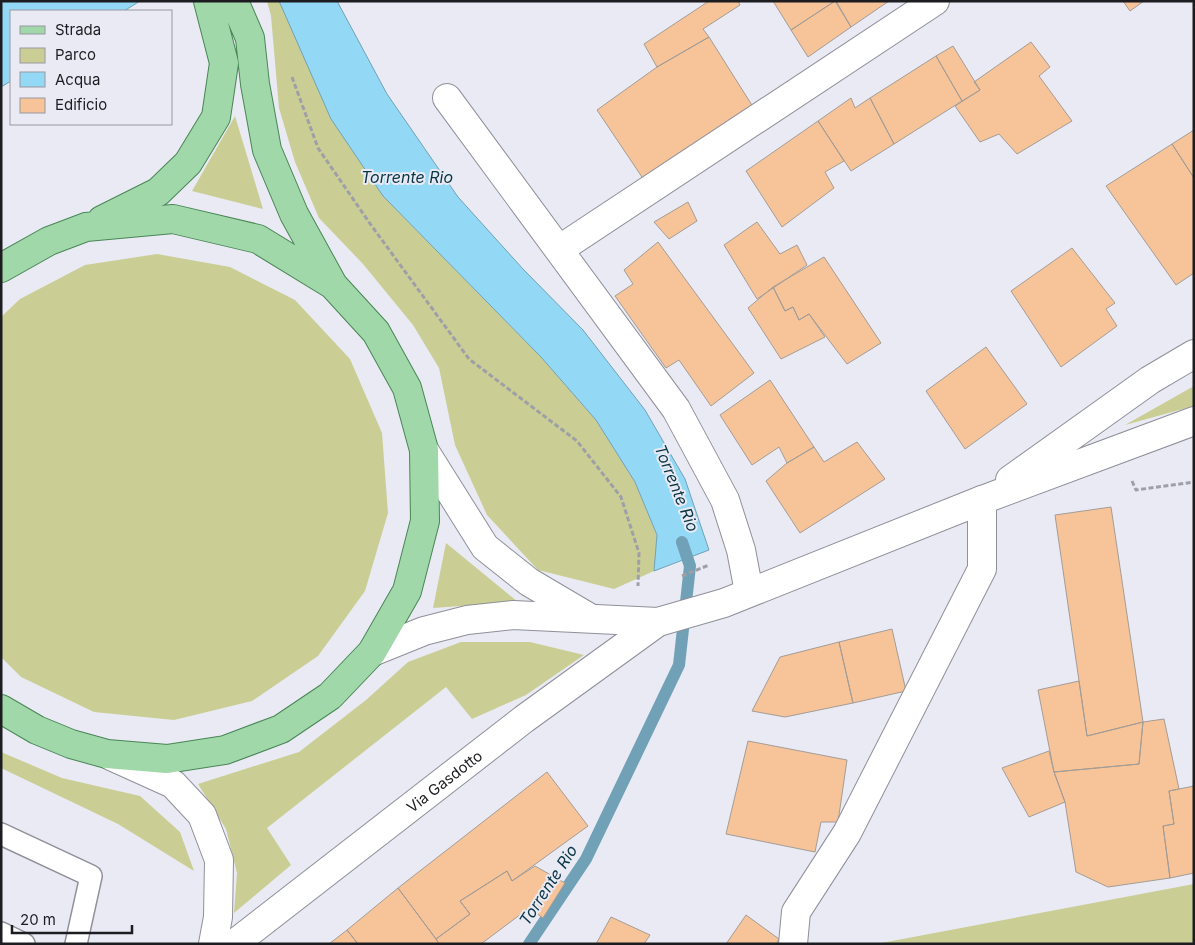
<svg xmlns="http://www.w3.org/2000/svg" width="1195" height="945" font-family="Inter,sans-serif">
<style>
.green{fill:#cbce94}
.water{fill:#93d9f6;stroke:#70a1b6}
.lines{fill:none;stroke-linecap:round;stroke-linejoin:round}
.stream{stroke:#70a1b6;stroke-width:12}
.building{fill:#f6c498;stroke:#a49c96}
.lane-casing{stroke:#8f909a;stroke-width:24}
.street-casing{stroke:#8f909a;stroke-width:30}
.secondary-casing{stroke:#8f909a;stroke-width:30}
.primary-casing{stroke:#498655;stroke-width:30}
.path{stroke:#9e9fa7;stroke-width:3;stroke-dasharray:5 2.5;stroke-linecap:butt}
.lane{stroke:#fff;stroke-width:21}
.street{stroke:#fff;stroke-width:28}
.secondary{stroke:#fff;stroke-width:28}
.primary{stroke:#a0d8aa;stroke-width:28}
.labels{text-anchor:middle;dominant-baseline:central;stroke-width:4;stroke-linejoin:round;paint-order:stroke}
.street-label{font-size:15px;fill:#1d1d21;stroke:#e9eaf4}
.water-label{font-size:16px;font-style:italic;fill:#093544;stroke:#e9eaf4}
</style>
<rect width="100%" height="100%" fill="#e9eaf4"/>
<path class="green" d="M 267,1 L 279,1 L 383,196 L 541,357 L 596,420 L 635,482 L 657,536 L 654,571 L 614,589 L 538,570 L 487,515 L 455,445 L 439,368 L 413,325 L 363,264 L 319,218 L 295,162 L 279,108 L 271,16 Z
M 235,116 L 263,209 L 192,191 Z
M 157,254 L 230,267 L 295,300 L 350,359 L 382,433 L 388,513 L 365,591 L 318,656 L 252,701 L 174,720 L 94,712 L 21,677 L 1,657 L 1,317 L 20,299 L 85,265 Z
M 1194,386 L 1194,406 L 1125,425 Z
M 446,543 L 518,602 L 433,608 Z
M 461,642 L 530,642 L 584,655 L 526,695 L 472,719 L 446,687 L 267,828 L 291,865 L 234,913 L 237,873 L 226,829 L 198,784 L 299,752 L 366,700 L 408,662 Z
M 1,752 L 62,778 L 140,796 L 180,832 L 194,871 L 118,824 L 1,768 Z
M 1194,884 L 1194,944 L 876,944 Z"/>
<path class="water" d="M 1,1 L 140,1 L 124,11 L 11,11 L 11,81 L 1,87 Z
M 279,1 L 337,1 L 387,94 L 458,197 L 523,269 L 583,330 L 645,410 L 685,479 L 709,550 L 654,571 L 657,535 L 635,482 L 596,420 L 541,357 L 383,196 L 331,119 Z"/>
<g class="lines">
<path class="stream" d="M 529,944 L 586,859 L 679,665 L 690,566 L 682,542"/>
</g>
<path class="building" d="M 709,1 L 738,1 L 740,5 L 703,29 L 709,37 L 657,67 L 644,44 Z
M 773,1 L 835,1 L 791,30 Z
M 835,1 L 851,27 L 808,57 L 791,30 Z
M 836,1 L 889,1 L 851,27 Z
M 1123,1 L 1144,1 L 1130,11 Z
M 709,37 L 755,110 L 646,183 L 597,110 L 657,67 Z
M 1031,42 L 1050,67 L 1039,76 L 1072,121 L 1017,154 L 999,134 L 980,142 L 955,106 L 980,90 L 974,82 Z
M 953,46 L 980,90 L 962,101 L 936,56 Z
M 936,56 L 962,101 L 894,144 L 870,98 Z
M 851,98 L 855,108 L 870,98 L 894,144 L 851,171 L 818,121 Z
M 818,121 L 844,161 L 825,172 L 834,188 L 782,227 L 746,171 Z
M 1194,130 L 1194,178 L 1172,144 Z
M 1172,144 L 1194,178 L 1194,273 L 1176,285 L 1106,186 Z
M 688,202 L 697,221 L 669,239 L 654,222 Z
M 757,222 L 780,254 L 797,245 L 807,265 L 757,299 L 724,245 Z
M 658,242 L 754,373 L 711,406 L 679,360 L 666,368 L 615,296 L 633,284 L 624,270 Z
M 1072,248 L 1115,303 L 1106,309 L 1117,326 L 1061,367 L 1011,291 Z
M 824,257 L 881,343 L 847,364 L 809,314 L 799,320 L 793,307 L 785,311 L 773,287 Z
M 773,287 L 785,311 L 793,307 L 799,320 L 809,314 L 825,337 L 781,359 L 748,308 Z
M 986,347 L 1027,404 L 965,449 L 926,391 Z
M 770,380 L 814,447 L 787,463 L 779,447 L 752,465 L 720,415 Z
M 857,442 L 885,479 L 800,533 L 766,481 L 787,463 L 814,447 L 824,462 Z
M 1111,507 L 1143,722 L 1087,736 L 1055,515 Z
M 892,629 L 906,691 L 853,703 L 839,642 Z
M 839,642 L 853,703 L 785,717 L 752,711 L 780,657 Z
M 1079,681 L 1087,736 L 1143,722 L 1139,764 L 1054,772 L 1038,690 Z
M 1164,719 L 1179,789 L 1169,791 L 1174,824 L 1163,826 L 1170,878 L 1108,887 L 1076,872 L 1065,802 L 1054,772 L 1139,764 L 1143,722 Z
M 748,741 L 847,760 L 838,822 L 821,822 L 815,852 L 726,834 Z
M 1049,751 L 1054,772 L 1065,802 L 1029,817 L 1002,768 Z
M 547,772 L 588,826 L 512,881 L 507,871 L 460,901 L 470,914 L 436,939 L 398,888 Z
M 1194,786 L 1194,873 L 1170,878 L 1163,826 L 1174,824 L 1169,791 Z
M 535,866 L 565,883 L 543,918 L 529,908 L 481,944 L 439,944 L 436,939 L 470,914 L 460,901 L 507,871 L 512,881 Z
M 398,888 L 436,939 L 439,944 L 358,944 L 347,930 Z
M 746,915 L 779,939 L 776,944 L 726,944 Z
M 611,917 L 650,935 L 644,944 L 596,944 Z
M 347,930 L 358,944 L 329,944 Z"/>
<g class="lines">
<defs>
<path id="lane" d="M 1,834 L 91,876 L 76,944
M 1,933 L 24,944"/>
<g id="street">
<path d="M 447,98 L 676,409 L 725,500 L 741,550 L 749,592"/>
<path d="M 560,249 L 935,1"/>
<path d="M 111,756 L 173,784 L 202,815 L 219,860 L 218,917 L 213,944"/>
<path id="s1" d="M 234,944 L 524,719 L 658,622"/>
<path d="M 793,944 L 796,912 L 847,833 L 982,569 L 982,500"/>
</g>
<path id="secondary" d="M 424,450 L 485,547 L 529,582 L 590,618
M 1010,480 L 1150,380 L 1194,354
M 372,652 L 424,631 L 467,620 L 513,615 L 658,622 L 724,603 L 982,500 L 1194,421"/>
<path id="primary" d="M 234,1 L 250,38 L 255,84 L 267,150 L 294,214 L 332,283
M 102,220 L 158,192 L 188,163 L 216,117 L 224,63 L 208,1
M 1,268 L 49,241 L 86,227 L 173,219 L 258,239 L 333,285 L 376,332 L 407,388 L 424,450 L 425,521 L 407,591 L 372,652 L 330,696 L 281,729 L 225,750 L 167,759 L 107,754 L 71,744 L 37,730 L 1,709"/>
</defs>
<use href="#lane" class="lane-casing"/>
<use href="#street" class="street-casing"/>
<use href="#secondary" class="secondary-casing"/>
<use href="#primary" class="primary-casing"/>
<path class="path" d="M 292,77 L 318,148 L 371,225 L 469,359 L 577,441 L 621,497 L 639,553 L 638,586
M 1132,481 L 1136,490 L 1194,482
M 682,576 L 709,565"/>
<use href="#lane" class="lane"/>
<use href="#street" class="street"/>
<use href="#secondary" class="secondary"/>
<use href="#primary" class="primary"/>
</g>
<g class="labels">
<g class="street-label">
<text stroke="none"><textPath href="#s1" startOffset="266">Via Gasdotto</textPath></text>
</g>
<g class="water-label">
<text x="407" y="177">Torrente Rio</text>
<text transform="translate(677 488) rotate(68)">Torrente Rio</text>
<text transform="translate(548 885) rotate(-57)">Torrente Rio</text>
</g>
</g>
<rect width="1195" height="945" fill="none" stroke="#1d1d21" stroke-width="5"/>
<rect x="10" y="10" width="162" height="115" fill="#e9eaf4" stroke="#9798a0"/>
<rect x="20" y="26" width="25" height="8" fill="#a0d8aa" stroke="#9798a0"/>
<text x="55" y="35" font-size="15" fill="#1d1d21">Strada</text>
<rect x="20" y="48" width="25" height="15" fill="#cbce94" stroke="#9798a0"/>
<text x="55" y="60" font-size="15" fill="#1d1d21">Parco</text>
<rect x="20" y="72" width="25" height="15" fill="#93d9f6" stroke="#9798a0"/>
<text x="55" y="85" font-size="15" fill="#1d1d21">Acqua</text>
<rect x="20" y="98" width="25" height="15" fill="#f6c498" stroke="#9798a0"/>
<text x="55" y="110" font-size="15" fill="#1d1d21">Edificio</text>
<path d="M12 925v8h120v-8" fill="none" stroke="#1d1d21" stroke-width="2.5"/>
<text x="20" y="925" font-size="15" fill="#1d1d21" stroke="#e9eaf4" stroke-width="4" paint-order="stroke">20 m</text>
</svg>
